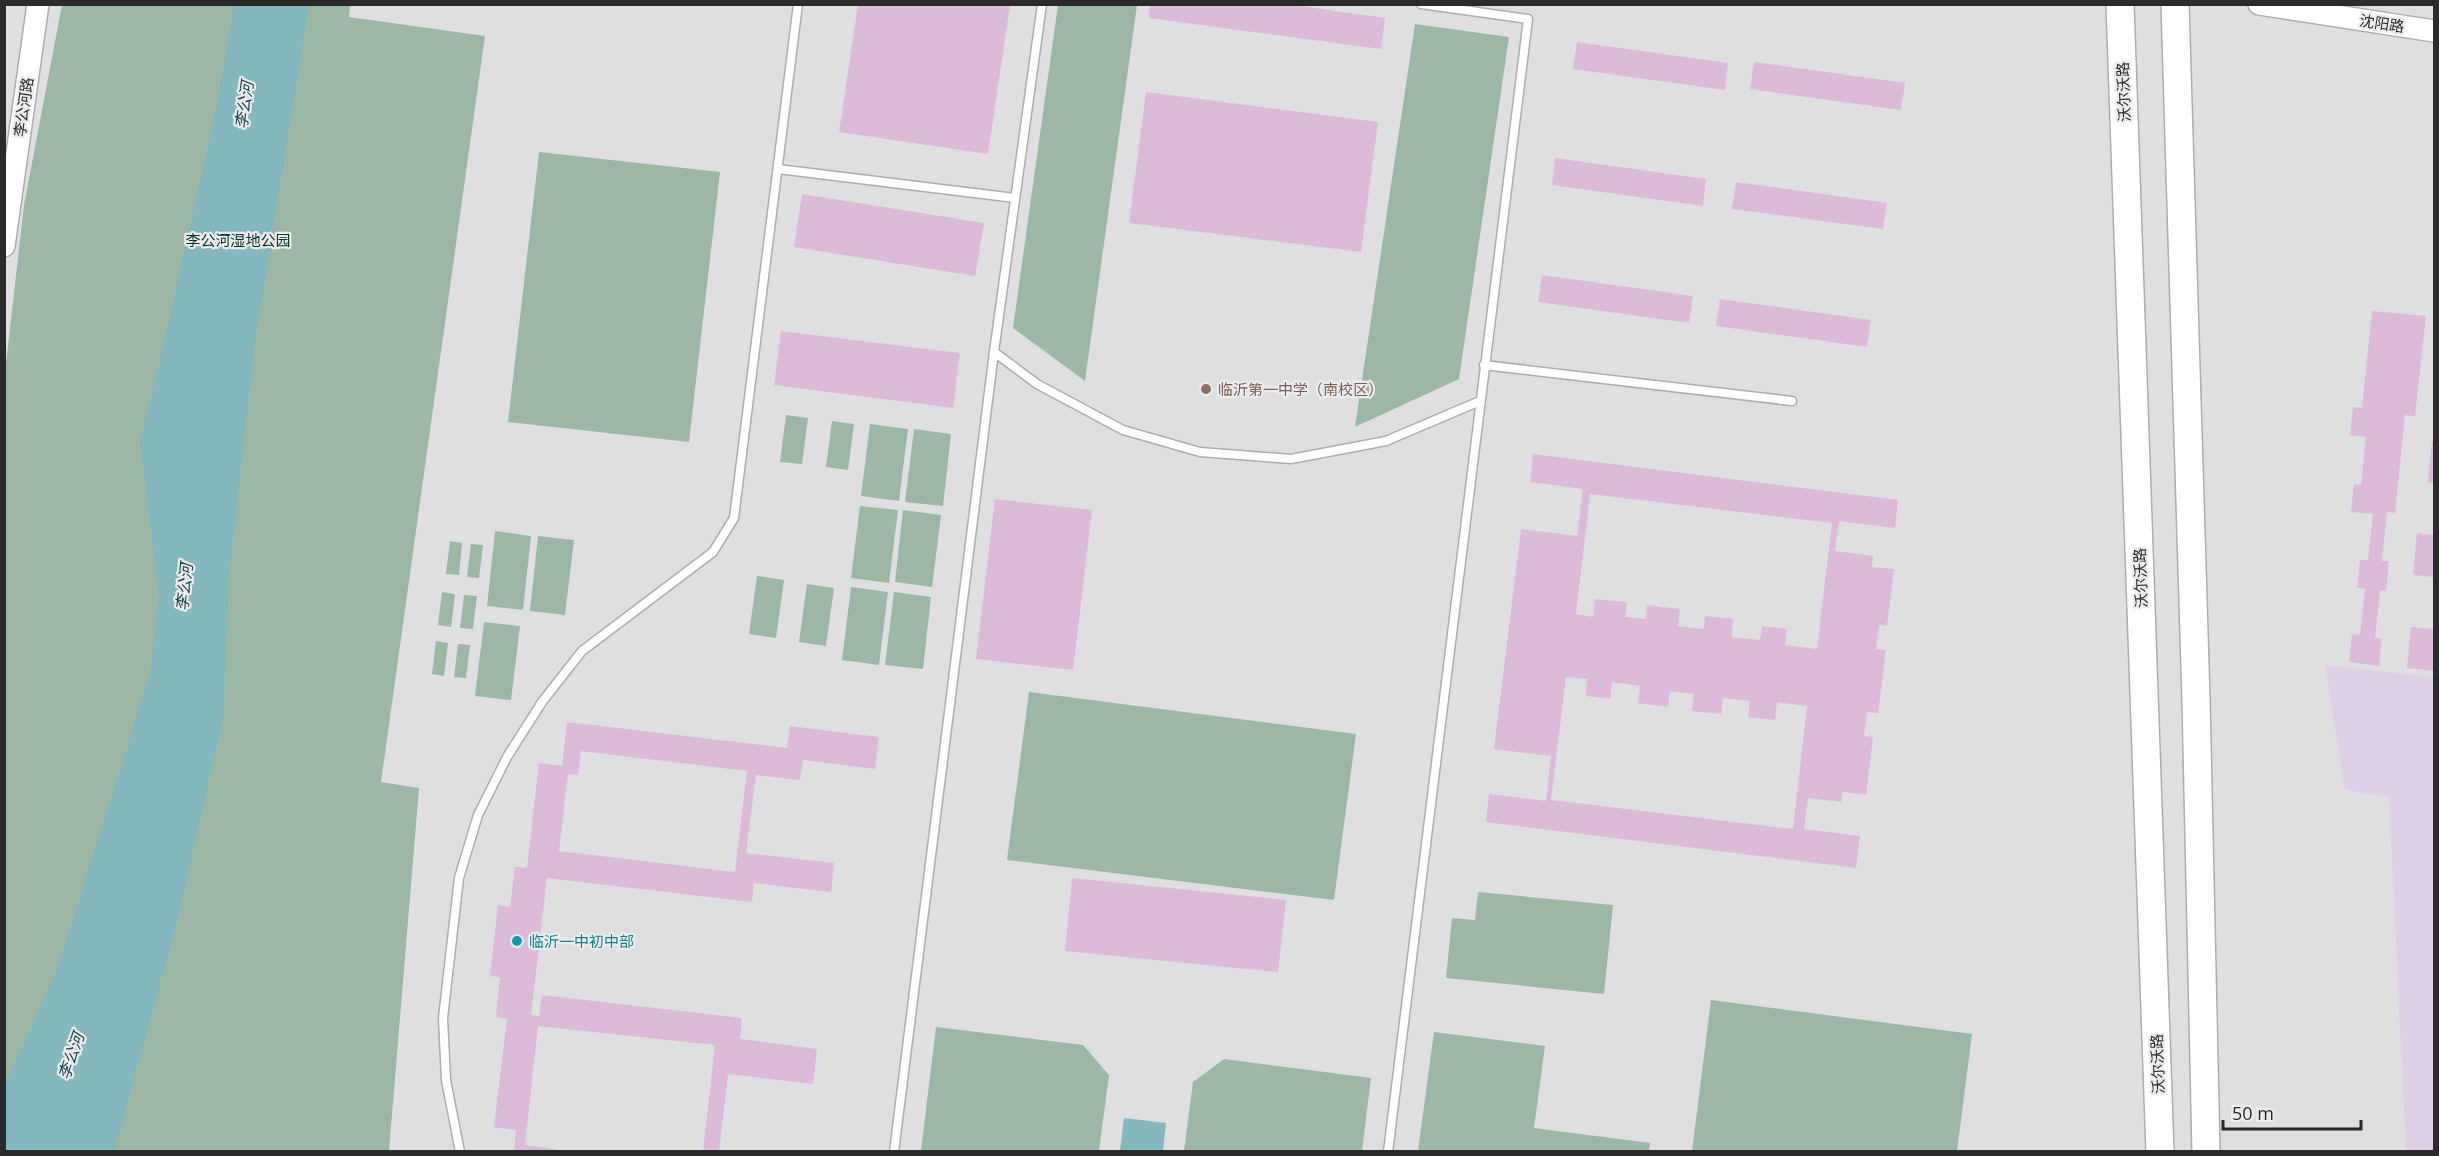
<svg xmlns="http://www.w3.org/2000/svg" width="2439" height="1156" font-family="'Open Sans','Noto Sans SC',sans-serif">
<style>
.industrial{fill:#ddd0e4}
.green{fill:#9db7a7}
.water{fill:#85b7be}
.building{fill:#dbbbd8;fill-rule:evenodd}
.lines{fill:none;stroke-linecap:round;stroke-linejoin:round}
.service-casing{stroke:#adadaf;stroke-width:11}
.tertiary-casing{stroke:#adadaf;stroke-width:24}
.trunk-casing{stroke:#adadaf;stroke-width:30}
.service{stroke:#fff;stroke-width:8}
.tertiary{stroke:#fff;stroke-width:21}
.trunk{stroke:#fff;stroke-width:27}
.education-dot{fill:#8d6e63;stroke:#ececee;stroke-width:2}
.culture-dot{fill:#0f9aa8;stroke:#ececee;stroke-width:2}
.labels{text-anchor:middle;dominant-baseline:central;stroke-width:4.5;stroke-linejoin:round;paint-order:stroke}
.street-label{font-size:15px;fill:#2a2a2b;stroke:#ececee}
.park-label{font-size:15px;fill:#01361f;stroke:#ececee}
.education-label{font-size:15px;fill:#785e54;stroke:#ececee;text-anchor:start}
.culture-label{font-size:15px;fill:#0d838f;stroke:#ececee;text-anchor:start}
.water-label{font-size:16px;font-style:italic;fill:#18464c;stroke:#ececee}
</style>
<rect width="100%" height="100%" fill="#dfdfe1"/>
<path class="industrial" d="M 2325,665 L 2434,677 L 2434,1151 L 2406,1151 L 2389,797 L 2345,790 Z"/>
<path class="green" d="M 62,5 L 350,5 L 349,17 L 485,36 L 381,782 L 419,788 L 389,1151 L 5,1152 L 4,381 L 24,205 Z
M 1058,5 L 1137,5 L 1085,381 L 1013,328 Z
M 1415,24 L 1509,37 L 1459,379 L 1355,427 Z
M 539,152 L 720,172 L 689,442 L 508,422 Z
M 786,415 L 808,418 L 802,464 L 780,462 Z
M 832,421 L 854,424 L 848,470 L 826,467 Z
M 870,424 L 908,429 L 899,501 L 861,496 Z
M 914,429 L 951,434 L 943,506 L 905,502 Z
M 860,506 L 898,510 L 889,583 L 851,578 Z
M 903,510 L 941,515 L 932,587 L 895,582 Z
M 495,531 L 531,536 L 523,610 L 487,606 Z
M 538,536 L 574,540 L 565,615 L 530,611 Z
M 450,541 L 462,543 L 459,575 L 446,574 Z
M 471,544 L 483,545 L 479,578 L 467,577 Z
M 757,576 L 784,580 L 776,638 L 749,634 Z
M 807,584 L 834,588 L 826,646 L 799,642 Z
M 851,587 L 888,592 L 879,665 L 842,660 Z
M 442,592 L 455,594 L 451,627 L 438,625 Z
M 894,592 L 931,597 L 923,669 L 885,665 Z
M 464,595 L 477,596 L 473,629 L 460,628 Z
M 484,622 L 520,626 L 511,700 L 475,696 Z
M 436,641 L 448,643 L 444,676 L 432,674 Z
M 458,644 L 470,645 L 466,678 L 454,677 Z
M 1029,692 L 1356,734 L 1334,900 L 1007,860 Z
M 1478,892 L 1613,905 L 1604,994 L 1446,978 L 1452,918 L 1475,920 Z
M 1711,1000 L 1972,1034 L 1957,1151 L 1692,1151 Z
M 936,1027 L 1083,1045 L 1109,1075 L 1099,1151 L 921,1151 Z
M 1434,1032 L 1545,1046 L 1534,1128 L 1650,1143 L 1649,1151 L 1418,1151 Z
M 1224,1059 L 1371,1078 L 1362,1151 L 1184,1151 L 1193,1082 Z"/>
<path class="water" d="M 234,5 L 309,5 L 255,342 L 228,588 L 224,715 L 175,930 L 114,1151 L 5,1151 L 5,1086 L 58,967 L 150,674 L 159,594 L 140,440 L 160,361 L 217,105 Z
M 1124,1118 L 1166,1123 L 1163,1151 L 1120,1151 Z"/>
<path class="building" d="M 1150,4 L 1286,4 L 1385,18 L 1381,49 L 1149,18 Z
M 858,5 L 1010,5 L 988,154 L 839,132 Z
M 1577,42 L 1728,63 L 1725,90 L 1573,69 Z
M 1754,62 L 1905,83 L 1901,110 L 1750,89 Z
M 1146,92 L 1378,122 L 1361,252 L 1129,223 Z
M 1555,158 L 1706,179 L 1703,206 L 1552,185 Z
M 1736,182 L 1887,203 L 1883,229 L 1732,209 Z
M 802,194 L 984,223 L 975,276 L 794,247 Z
M 1542,275 L 1693,296 L 1689,323 L 1538,302 Z
M 1720,299 L 1871,320 L 1867,347 L 1716,326 Z
M 2372,311 L 2426,316 L 2415,416 L 2405,415 L 2395,513 L 2387,512 L 2382,561 L 2389,561 L 2386,591 L 2380,590 L 2375,638 L 2382,639 L 2379,666 L 2349,662 L 2352,634 L 2360,635 L 2365,589 L 2357,588 L 2360,560 L 2368,560 L 2373,514 L 2351,512 L 2354,484 L 2361,485 L 2366,437 L 2350,435 L 2353,407 L 2362,408 Z
M 781,331 L 960,353 L 953,408 L 774,385 Z
M 2432,441 L 2434,441 L 2434,483 L 2428,483 Z
M 1533,454 L 1898,500 L 1895,528 L 1839,521 L 1835,551 L 1873,556 L 1872,567 L 1894,569 L 1887,626 L 1879,625 L 1876,649 L 1886,650 L 1878,713 L 1867,712 L 1864,736 L 1873,737 L 1866,795 L 1842,792 L 1841,802 L 1808,798 L 1804,829 L 1860,836 L 1856,868 L 1486,822 L 1489,794 L 1546,801 L 1551,756 L 1494,749 L 1521,529 L 1577,536 L 1583,489 L 1530,482 ZM 1590,494 L 1832,523 L 1817,649 L 1785,645 L 1787,629 L 1762,626 L 1760,640 L 1732,637 L 1733,619 L 1705,616 L 1704,629 L 1678,626 L 1680,609 L 1647,605 L 1646,619 L 1625,617 L 1627,602 L 1595,599 L 1593,617 L 1576,614 ZM 1566,677 L 1587,679 L 1586,696 L 1610,699 L 1612,682 L 1640,686 L 1638,703 L 1668,707 L 1670,691 L 1694,694 L 1692,711 L 1721,714 L 1723,698 L 1750,701 L 1748,717 L 1775,720 L 1777,702 L 1807,706 L 1793,829 L 1551,800 Z
M 995,499 L 1092,510 L 1073,670 L 976,659 Z
M 2417,533 L 2434,535 L 2434,577 L 2413,575 Z
M 2411,627 L 2434,629 L 2434,671 L 2407,668 Z
M 567,722 L 787,748 L 790,726 L 879,737 L 875,769 L 803,760 L 800,780 L 756,775 L 746,853 L 834,863 L 831,892 L 754,883 L 752,902 L 547,878 L 531,1015 L 539,1016 L 542,995 L 742,1018 L 740,1039 L 817,1049 L 813,1084 L 728,1074 L 719,1152 L 703,1152 L 715,1045 L 538,1026 L 525,1145 L 573,1152 L 514,1152 L 516,1130 L 494,1127 L 507,1019 L 496,1017 L 500,977 L 490,976 L 498,905 L 510,907 L 515,867 L 527,868 L 539,763 L 562,766 ZM 581,751 L 747,771 L 735,872 L 559,851 L 568,774 L 578,775 Z
M 1072,878 L 1286,900 L 1278,972 L 1065,951 Z"/>
<g class="lines">
<defs>
<path id="service" d="M 778,169 L 1015,198
M 994,352 L 1037,384 L 1123,430 L 1200,452 L 1291,459 L 1386,441 L 1480,401
M 1484,365 L 1792,401
M 460,1152 L 446,1080 L 443,1018 L 459,878 L 478,815 L 507,757 L 542,702 L 582,651 L 713,552 L 734,518 L 798,4
M 894,1152 L 994,352 L 1042,4
M 1388,1152 L 1528,19 L 1421,4"/>
<path id="tertiary" d="M 2259,4 L 2434,31
M 4,246 L 38,4"/>
<path id="trunk" d="M 2120,4 L 2160,1152
M 2175,4 L 2196,699 L 2206,1152"/>
</defs>
<use href="#service" class="service-casing"/>
<use href="#tertiary" class="tertiary-casing"/>
<use href="#trunk" class="trunk-casing"/>
<use href="#service" class="service"/>
<use href="#tertiary" class="tertiary"/>
<use href="#trunk" class="trunk"/>
</g>
<circle class="education-dot" cx="1206" cy="389" r="6"/>
<circle class="culture-dot" cx="517" cy="941" r="6"/>
<g class="labels">
<g class="street-label">
<text transform="translate(2382 23) rotate(9)">沈阳路</text>
<text transform="translate(2123 92) rotate(-92)">沃尔沃路</text>
<text transform="translate(23 107) rotate(-82)">李公河路</text>
<text transform="translate(2140 578) rotate(-92)">沃尔沃路</text>
<text transform="translate(2157 1064) rotate(-92)">沃尔沃路</text>
</g>
<g class="park-label">
<text x="238" y="240">李公河湿地公园</text>
</g>
<g class="education-label">
<text x="1218" y="389">临沂第一中学（南校区）</text>
</g>
<g class="culture-label">
<text x="529" y="941">临沂一中初中部</text>
</g>
<g class="water-label">
<text transform="translate(244 105) rotate(-82)">李公河</text>
<text transform="translate(184 587) rotate(-84)">李公河</text>
<text transform="translate(71 1056) rotate(-71)">李公河</text>
</g>
</g>
<rect width="2439" height="1156" fill="none" stroke="#2a2a2b" stroke-width="12"/>
<path d="M2223 1120v9h138v-9" fill="none" stroke="#2a2a2b" stroke-width="3"/>
<text x="2232" y="1120" font-size="18" fill="#2a2a2b" stroke="#ececee" stroke-width="4.5" paint-order="stroke">50 m</text>
</svg>
